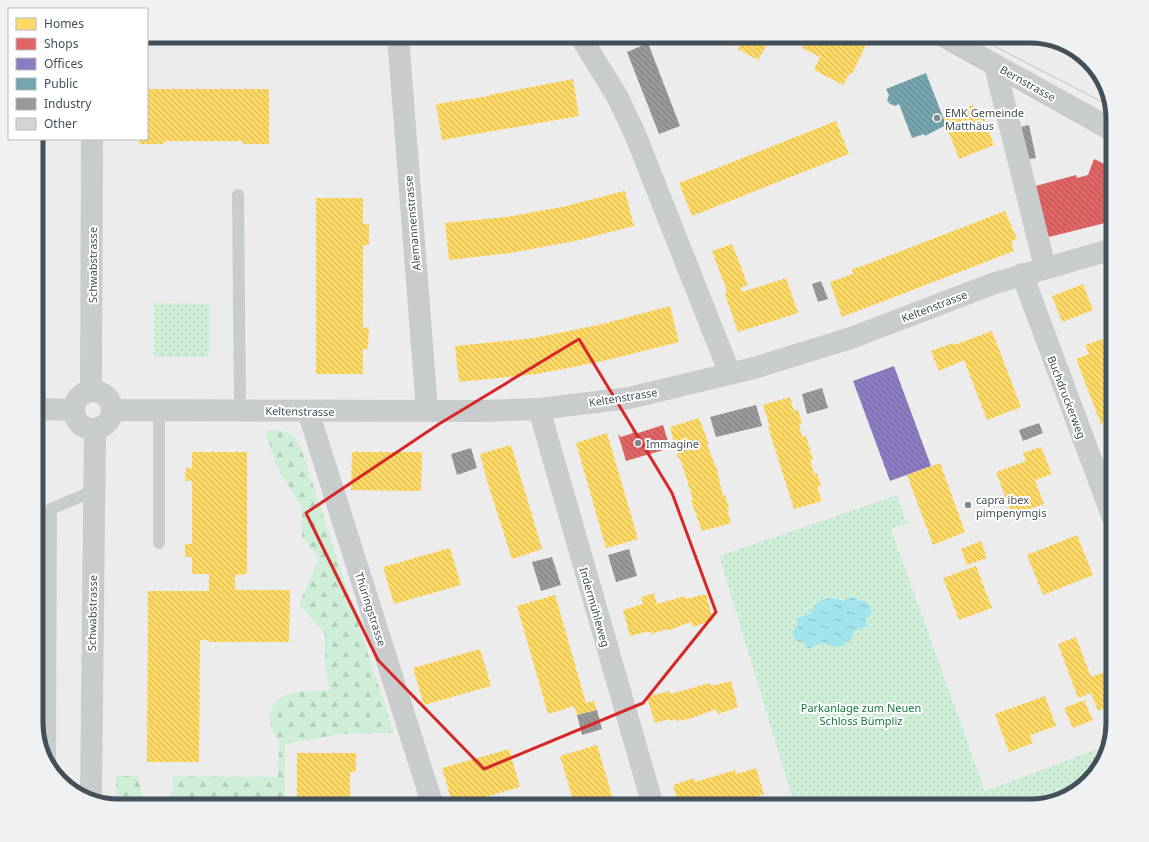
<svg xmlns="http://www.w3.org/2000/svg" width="1149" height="842" font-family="'Noto Sans',sans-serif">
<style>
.forest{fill:url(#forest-firs)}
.park{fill:url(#park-dots)}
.water{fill:url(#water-ripples)}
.homes{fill:url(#homes-back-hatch)}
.shops{fill:url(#shops-back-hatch)}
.offices{fill:url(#offices-back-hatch)}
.public{fill:url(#public-back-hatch)}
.industry{fill:url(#industry-back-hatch)}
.building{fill:url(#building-back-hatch)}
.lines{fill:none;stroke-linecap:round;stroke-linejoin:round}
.service{stroke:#c8cccd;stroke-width:12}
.minor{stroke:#c8cccd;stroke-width:22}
.tertiary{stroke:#c8cccd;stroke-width:22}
.tram{stroke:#c2c4c7;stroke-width:1}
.marked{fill:none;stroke:#d62828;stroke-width:3;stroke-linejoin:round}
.poi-dot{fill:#7e878c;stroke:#fff;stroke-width:1.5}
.labels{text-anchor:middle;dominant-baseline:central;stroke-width:4;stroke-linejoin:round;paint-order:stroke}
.street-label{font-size:11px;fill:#435059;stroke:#fff}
.poi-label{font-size:11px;fill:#435059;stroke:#fff;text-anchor:start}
.park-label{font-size:11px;fill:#137c3f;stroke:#fff}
.rim{fill:none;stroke:#435059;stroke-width:5}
</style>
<defs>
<pattern id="forest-firs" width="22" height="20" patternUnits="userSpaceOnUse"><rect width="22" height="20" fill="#cfeed8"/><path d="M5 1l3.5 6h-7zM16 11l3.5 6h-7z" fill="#b3cebc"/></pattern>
<pattern id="park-dots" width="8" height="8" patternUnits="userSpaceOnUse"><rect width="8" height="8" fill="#cfeed8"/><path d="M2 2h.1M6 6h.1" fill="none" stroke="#b3cebc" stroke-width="1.8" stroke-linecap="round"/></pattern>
<pattern id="water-ripples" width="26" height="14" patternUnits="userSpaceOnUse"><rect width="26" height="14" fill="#a1e4ed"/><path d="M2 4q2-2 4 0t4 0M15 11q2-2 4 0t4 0" fill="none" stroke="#85bbc3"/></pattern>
<pattern id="homes-back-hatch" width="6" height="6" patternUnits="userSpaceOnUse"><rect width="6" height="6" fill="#ffd966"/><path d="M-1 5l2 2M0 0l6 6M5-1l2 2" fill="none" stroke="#d0b257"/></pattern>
<pattern id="shops-back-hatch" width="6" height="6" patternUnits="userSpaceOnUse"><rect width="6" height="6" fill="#e06666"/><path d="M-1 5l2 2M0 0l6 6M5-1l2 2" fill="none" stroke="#b75657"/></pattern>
<pattern id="offices-back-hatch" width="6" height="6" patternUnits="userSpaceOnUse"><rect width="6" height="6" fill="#8e7cc3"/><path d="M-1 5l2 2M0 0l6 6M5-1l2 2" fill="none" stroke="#7668a1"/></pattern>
<pattern id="public-back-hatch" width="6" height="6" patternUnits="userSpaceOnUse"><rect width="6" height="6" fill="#76a5af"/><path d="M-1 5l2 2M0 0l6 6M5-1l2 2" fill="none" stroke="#628991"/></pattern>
<pattern id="industry-back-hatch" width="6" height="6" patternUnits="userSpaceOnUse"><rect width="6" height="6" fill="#999"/><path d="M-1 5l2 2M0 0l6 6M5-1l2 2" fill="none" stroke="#7e7f80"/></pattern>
<pattern id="building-back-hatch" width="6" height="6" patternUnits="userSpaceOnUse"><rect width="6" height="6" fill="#d4d4d7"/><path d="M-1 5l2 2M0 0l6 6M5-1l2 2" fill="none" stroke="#aeaeb1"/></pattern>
</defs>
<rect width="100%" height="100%" fill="#edecec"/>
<path class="forest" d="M 265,430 C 285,430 291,430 301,448 L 394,733 L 339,734 L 285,744 L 285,806 L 171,806 L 173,776 L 278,777 L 279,742 C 273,735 271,729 270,720 C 267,688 310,691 330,690 L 325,666 L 325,634 L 299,604 L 319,558 L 302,538 L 302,508 L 276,465 Z
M 116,776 L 138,776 L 144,806 L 116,805 Z"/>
<path class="park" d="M 154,303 L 209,304 L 209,357 L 154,357 Z
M 897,495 L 907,523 L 891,529 L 985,791 L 1097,749 L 1101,760 L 1096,773 L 1067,797 L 1030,806 L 788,806 L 794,804 L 719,556 Z"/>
<path class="water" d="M 856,596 L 858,601 L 864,601 L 870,606 C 873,612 871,617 865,620 L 868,626 L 854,631 L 851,639 L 842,646 L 834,647 L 823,643 L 807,649 L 804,641 L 799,642 L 793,637 L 793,630 L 798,626 L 796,619 L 811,613 C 816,599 829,595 842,601 Z"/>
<path class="homes" d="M 714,36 L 772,36 L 758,60 L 738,49 L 739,46 L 734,44 L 732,46 Z
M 808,36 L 854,36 L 867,43 L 852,74 L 850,73 L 843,85 L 814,70 L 820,57 L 802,48 Z
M 573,79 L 579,116 L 442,140 L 436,104 L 489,96 L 489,95 Z
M 147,89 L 269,89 L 269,144 L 243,144 L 243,141 L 164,141 L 164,144 L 139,144 L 139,139 L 147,139 Z
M 973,105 L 975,111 L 980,109 L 994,145 L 959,159 L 943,117 Z
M 836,121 L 849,154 L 692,216 L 679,183 Z
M 624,188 L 634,226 L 575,241 L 510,253 L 449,260 L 445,223 L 506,217 L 566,206 L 624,191 Z
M 316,198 L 363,198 L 363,224 L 369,224 L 369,245 L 363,245 L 363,328 L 369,327 L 368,349 L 363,349 L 363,374 L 316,374 Z
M 1005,211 L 1017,239 L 1011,241 L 1014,251 L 842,317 L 830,282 L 853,274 L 852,269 L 862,266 Z
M 732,244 L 748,285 L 740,288 L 742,292 L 786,278 L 798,313 L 738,332 L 726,297 L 725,292 L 727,291 L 712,251 Z
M 1083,284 L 1093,310 L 1062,322 L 1052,296 Z
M 670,306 L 679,342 L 603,361 L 537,374 L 459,382 L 455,346 L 534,338 L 593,326 L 593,323 L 595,326 Z
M 992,331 L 1021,407 L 987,420 L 964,360 L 939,371 L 931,351 L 953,343 L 954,345 Z
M 1102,339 L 1113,366 L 1113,419 L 1101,424 L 1076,359 L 1089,354 L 1085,345 Z
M 790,397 L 794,411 L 798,410 L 802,423 L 799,424 L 802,437 L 806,436 L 813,460 L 810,460 L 814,474 L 817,473 L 821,486 L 817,487 L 822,501 L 794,509 L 768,427 L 770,427 L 763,405 Z
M 699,418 L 709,444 L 707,445 L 717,470 L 723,496 L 725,495 L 729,508 L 727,509 L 731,523 L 702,531 L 691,501 L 693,500 L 680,458 L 678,458 L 670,427 Z
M 607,433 L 638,539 L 606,548 L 576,443 Z
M 511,445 L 542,549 L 512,559 L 487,481 L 480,454 Z
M 1041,447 L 1052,474 L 1035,480 L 1044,504 L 1012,515 L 996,472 L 1026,461 L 1023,453 Z
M 192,452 L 247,452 L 247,574 L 235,575 L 235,590 L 290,590 L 289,642 L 208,642 L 209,640 L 200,640 L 199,762 L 147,762 L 148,591 L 209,591 L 209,574 L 192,574 L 192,557 L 185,557 L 185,544 L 192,544 L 192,481 L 186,481 L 185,475 L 186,468 L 192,468 Z
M 352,452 L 422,452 L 421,491 L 351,490 Z
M 940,463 L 965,532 L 933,545 L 907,475 Z
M 1077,535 L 1093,575 L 1043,595 L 1027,555 Z
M 981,541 L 987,558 L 967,565 L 961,549 Z
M 450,548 L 461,585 L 394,604 L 383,567 Z
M 976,566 L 992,608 L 959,620 L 943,578 Z
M 654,593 L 657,604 L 685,596 L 686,599 L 706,594 L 713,620 L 693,627 L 691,622 L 667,631 L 667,629 L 651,634 L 651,632 L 646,632 L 630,636 L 623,610 L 643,604 L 641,597 Z
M 555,595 L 586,703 L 594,701 L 597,710 L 577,715 L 574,706 L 548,714 L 517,606 Z
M 1076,637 L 1091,677 L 1113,669 L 1113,705 L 1098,711 L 1091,693 L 1078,698 L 1058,644 Z
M 480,649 L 491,686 L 424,705 L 413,668 Z
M 731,681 L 738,707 L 718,714 L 716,709 L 692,718 L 676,721 L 676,719 L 670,721 L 670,719 L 655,723 L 647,697 L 669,691 L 670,694 L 710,683 L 711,686 Z
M 1045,696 L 1056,726 L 1030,735 L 1033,743 L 1009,752 L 995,714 Z
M 1084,700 L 1093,720 L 1073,728 L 1064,708 Z
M 597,745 L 615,806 L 575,806 L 560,756 Z
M 509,749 L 520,787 L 453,806 L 442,768 Z
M 297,753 L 356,753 L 356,772 L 350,772 L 350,806 L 297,806 Z
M 756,768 L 764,794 L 743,801 L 742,797 L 717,805 L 679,806 L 673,785 L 694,778 L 695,782 L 735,770 L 736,774 Z"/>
<path class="shops" d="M 1078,52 L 1080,53 L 1085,58 L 1079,59 Z
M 1094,159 L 1113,168 L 1113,216 L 1111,215 L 1105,221 L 1105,223 L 1045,238 L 1032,187 L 1076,175 L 1077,178 L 1088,175 Z
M 663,425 L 670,448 L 626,461 L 618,434 L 621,437 L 633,433 L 632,430 L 635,434 Z"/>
<path class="offices" d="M 894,366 L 931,466 L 890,481 L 853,381 Z"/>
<path class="public" d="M 926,73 L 946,125 L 925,136 L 924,134 L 912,138 L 899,104 L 895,106 L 890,104 L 887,100 L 889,95 L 886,89 Z"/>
<path class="industry" d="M 648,43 L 680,126 L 659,134 L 627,52 Z
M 1029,125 L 1036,158 L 1025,160 L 1017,128 Z
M 821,281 L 828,299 L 818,302 L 812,284 Z
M 822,388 L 828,408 L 807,414 L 802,394 Z
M 756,405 L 762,426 L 716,437 L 710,417 Z
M 1039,423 L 1043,433 L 1023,441 L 1019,430 Z
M 471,448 L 477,468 L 457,475 L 451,454 Z
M 629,549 L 637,576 L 616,582 L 608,555 Z
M 552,557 L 561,585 L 541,591 L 532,562 Z
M 597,710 L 602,729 L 582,735 L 577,715 Z"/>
<path class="building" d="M 956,801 L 958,806 L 944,806 Z"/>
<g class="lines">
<path class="service" d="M 238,195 L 240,410
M 1106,250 L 1113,278
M 159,411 L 159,543
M 50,767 L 51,509 L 93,491"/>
<path class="minor" d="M 398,36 L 427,410
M 580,36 L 617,96 L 635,134 L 730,374
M 995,66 L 1045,267
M 1022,274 L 1113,518
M 91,391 L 92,139
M74 410a19 19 0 1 1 38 0a19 19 0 1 1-38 0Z
M 36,409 L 74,410
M 539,409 L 653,806
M 112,410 L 483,411 L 539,409 L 629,398 L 754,368 L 851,338 L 995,283 L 1113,249
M 308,411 L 433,806
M 91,797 L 95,430"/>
<path class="tertiary" d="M 943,36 L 1113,130"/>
<path class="tram" d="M 924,36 L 1113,143
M 975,36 L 1110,106"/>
</g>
<path class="marked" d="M 579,339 L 672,493 L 716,612 L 643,703 L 484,769 L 378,660 L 306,513 L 439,424 Z"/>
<g class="poi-dot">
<circle cx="937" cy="118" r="4"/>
<circle cx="638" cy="443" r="4"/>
<circle cx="968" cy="505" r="4"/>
</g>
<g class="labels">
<g class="street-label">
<text transform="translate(1028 83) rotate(29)">Bernstrasse</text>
<text transform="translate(412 223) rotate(-95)">Alemannenstrasse</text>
<text transform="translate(92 265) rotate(-90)">Schwabstrasse</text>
<text transform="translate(934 306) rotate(-21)">Keltenstrasse</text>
<text transform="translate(623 397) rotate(-9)">Keltenstrasse</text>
<text transform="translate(1067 397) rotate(69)">Buchdruckerweg</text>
<text transform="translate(300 411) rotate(1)">Keltenstrasse</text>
<text transform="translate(595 607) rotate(74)">Indermühleweg</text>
<text transform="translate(371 609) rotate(72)">Thüringstrasse</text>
<text transform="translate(92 613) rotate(-89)">Schwabstrasse</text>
</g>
<g class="poi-label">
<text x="945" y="112">EMK Gemeinde<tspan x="945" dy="13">Matthäus</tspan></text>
<text x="646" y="443">Immagine</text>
<text x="976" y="499">capra ibex<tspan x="976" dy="13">pimpenymgis</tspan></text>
</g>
<g class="park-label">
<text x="861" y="707">Parkanlage zum Neuen<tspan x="861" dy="13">Schloss Bümpliz</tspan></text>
</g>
</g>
<path d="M0 0H1149V842H0ZM119 43H1030A76 76 0 0 1 1106 119V723A76 76 0 0 1 1030 799H119A76 76 0 0 1 43 723V119A76 76 0 0 1 119 43Z" fill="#f0f1f2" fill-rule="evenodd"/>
<path class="rim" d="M119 43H1030A76 76 0 0 1 1106 119V723A76 76 0 0 1 1030 799H119A76 76 0 0 1 43 723V119A76 76 0 0 1 119 43Z"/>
<rect x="8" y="8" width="140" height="132" fill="#ffffff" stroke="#b4b9bd"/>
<rect x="16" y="18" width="20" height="12" fill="#ffd966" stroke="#b4b9bd"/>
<text x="44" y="28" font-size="12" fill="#435059">Homes</text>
<rect x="16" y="38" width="20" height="12" fill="#e06666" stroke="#b4b9bd"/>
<text x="44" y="48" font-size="12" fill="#435059">Shops</text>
<rect x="16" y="58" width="20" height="12" fill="#8e7cc3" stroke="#b4b9bd"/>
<text x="44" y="68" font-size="12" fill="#435059">Offices</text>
<rect x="16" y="78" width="20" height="12" fill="#76a5af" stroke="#b4b9bd"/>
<text x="44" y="88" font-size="12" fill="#435059">Public</text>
<rect x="16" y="98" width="20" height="12" fill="#999999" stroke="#b4b9bd"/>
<text x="44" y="108" font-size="12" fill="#435059">Industry</text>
<rect x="16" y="118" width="20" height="12" fill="#d4d4d7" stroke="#b4b9bd"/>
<text x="44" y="128" font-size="12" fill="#435059">Other</text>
</svg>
